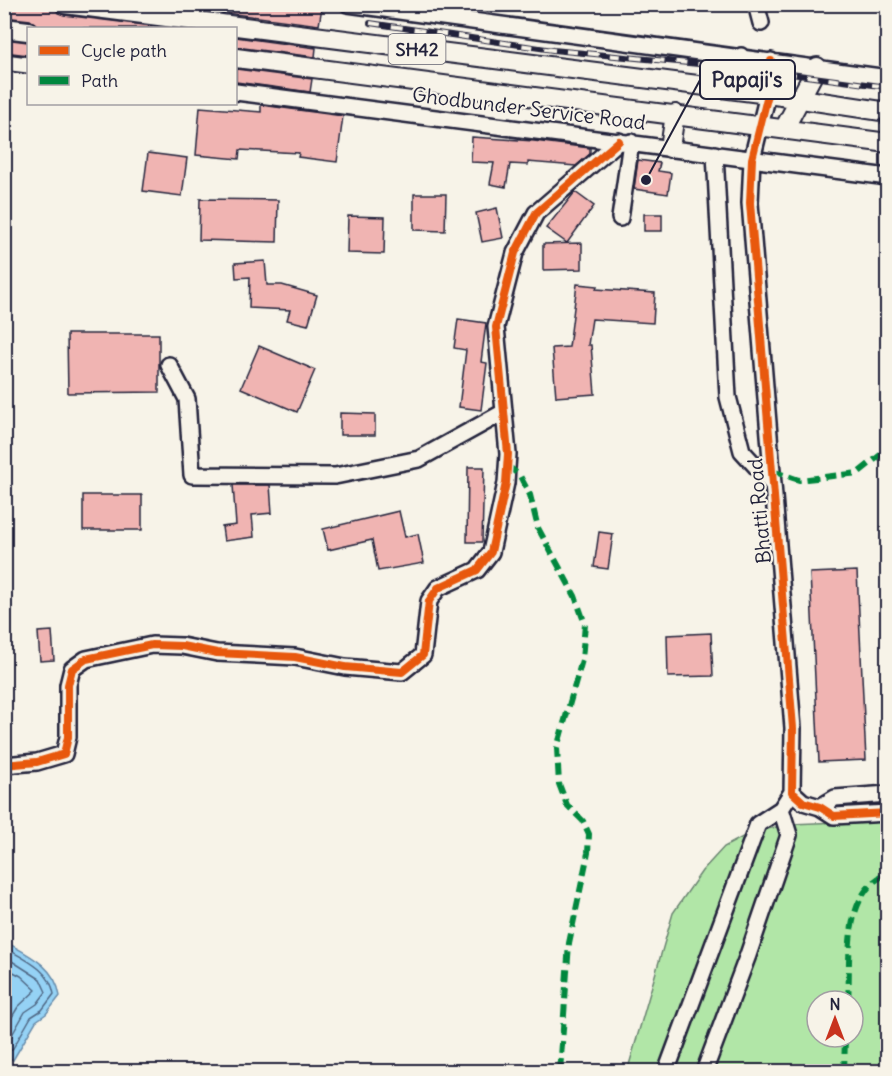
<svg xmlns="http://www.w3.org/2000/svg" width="892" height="1076" font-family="Delius,sans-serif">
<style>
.green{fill:#b1e6a7;stroke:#6a8471;stroke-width:1.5;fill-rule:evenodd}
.water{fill:#95d2f5;stroke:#678cab;stroke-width:1.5}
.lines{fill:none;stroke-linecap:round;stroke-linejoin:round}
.shore{stroke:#506885;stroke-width:1.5}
.building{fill:#f0b4b2;stroke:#22223b;stroke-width:1.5}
.minor-casing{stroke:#22223b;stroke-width:20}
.major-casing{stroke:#22223b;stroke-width:22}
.minor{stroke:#f7f3e8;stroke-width:15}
.major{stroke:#f7f3e8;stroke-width:18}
.rail-casing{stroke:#22223b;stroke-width:6}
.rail{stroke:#f7f3e8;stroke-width:4;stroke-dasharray:11;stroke-linecap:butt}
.quiet{stroke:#00873e;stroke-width:6;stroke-dasharray:12 6;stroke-linecap:butt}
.cycleway-casing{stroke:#f7f3e8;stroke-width:11}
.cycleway{stroke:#e8590c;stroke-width:8}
.labels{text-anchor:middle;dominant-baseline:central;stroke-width:4.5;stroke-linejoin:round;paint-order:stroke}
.shield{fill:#f7f3e8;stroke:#62616f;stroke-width:1.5}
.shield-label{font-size:18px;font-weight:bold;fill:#22223b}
.street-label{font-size:20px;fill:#22223b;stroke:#f7f3e8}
.leader{fill:none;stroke:#22223b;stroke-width:2}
.callout-dot{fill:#22223b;stroke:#f7f3e8;stroke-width:2}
.callout{fill:#f7f3e8;stroke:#22223b;stroke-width:2}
.callout-label{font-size:21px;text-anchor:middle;font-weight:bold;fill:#22223b}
</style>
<rect width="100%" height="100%" fill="#f7f3e8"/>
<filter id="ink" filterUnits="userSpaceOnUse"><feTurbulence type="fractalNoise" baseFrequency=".0167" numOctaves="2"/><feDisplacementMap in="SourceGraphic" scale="12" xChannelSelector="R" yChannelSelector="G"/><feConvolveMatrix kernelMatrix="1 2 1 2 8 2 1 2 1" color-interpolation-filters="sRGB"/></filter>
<g filter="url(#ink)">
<path class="green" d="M 887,820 L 887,1071 L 627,1072 L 673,913 L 702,871 L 724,847 L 752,832 L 791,824 ZM 817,1001 L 853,1001 L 853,1037 L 817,1037 Z"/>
<path class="water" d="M 4,941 C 29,955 55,966 60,996 L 46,1014 L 36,1021 L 13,1060 L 5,1056 Z"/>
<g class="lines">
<path class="shore" d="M 4,947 C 24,959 50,969 54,994 L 42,1010 L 31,1017 L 12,1050 L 4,1051
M 4,956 L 40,979 L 46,992 L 37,1004 L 25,1012 L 8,1042 L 4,1043
M 4,967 L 21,976 L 36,990 L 18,1007 L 4,1030"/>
</g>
<path class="building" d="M 4,4 L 54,4 L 58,13 L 64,15 L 168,28 L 39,28 L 30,20 L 4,17 Z
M 158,4 L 300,4 L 322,7 L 319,25 Z
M 236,37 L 316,48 L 315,57 L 236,47 Z
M 4,39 L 28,42 L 28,55 L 4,52 Z
M 236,69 L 312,79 L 310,92 L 236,82 Z
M 261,105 L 343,116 L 337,162 L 298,157 L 299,153 L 240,150 L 239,159 L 196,155 L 200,107 L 261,112 Z
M 472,137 L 534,141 L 590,148 L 590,154 L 576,166 L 528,162 L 528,165 L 510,164 L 506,187 L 490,184 L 494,163 L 471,162 Z
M 148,153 L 187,158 L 182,196 L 143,191 Z
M 638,160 L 660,163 L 658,171 L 671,173 L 668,194 L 634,189 Z
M 575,192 L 594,206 L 567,243 L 546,228 Z
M 414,194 L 446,194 L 445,231 L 414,230 Z
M 200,199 L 278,200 L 277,242 L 199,240 Z
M 497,208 L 503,238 L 482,242 L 476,213 Z
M 644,214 L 662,214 L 662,231 L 644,231 Z
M 348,216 L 385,217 L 384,254 L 347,253 Z
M 582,243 L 582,269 L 543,270 L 543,244 Z
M 265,261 L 267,285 L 282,285 L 317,295 L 308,325 L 287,320 L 290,310 L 249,308 L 250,277 L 236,278 L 235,263 Z
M 577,284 L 597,286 L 596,289 L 655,293 L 653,323 L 592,319 L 588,345 L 591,345 L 595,394 L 556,397 L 552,348 L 569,347 Z
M 458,319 L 486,323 L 481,362 L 487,363 L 481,410 L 459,407 L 466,350 L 454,348 Z
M 67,334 L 159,334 L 159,392 L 68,393 Z
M 259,346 L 315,370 L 297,412 L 241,388 Z
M 340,413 L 375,414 L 375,435 L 340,435 Z
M 468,467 L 484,467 L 482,542 L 467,542 Z
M 233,485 L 270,485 L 272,513 L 252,515 L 254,537 L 224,541 L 222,527 L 236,525 Z
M 83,495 L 142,495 L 142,530 L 83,530 Z
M 399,511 L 405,537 L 418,534 L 424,563 L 378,571 L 372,540 L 328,550 L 323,529 Z
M 599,532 L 613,534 L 608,569 L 594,567 Z
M 857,571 L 866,760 L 819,762 L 810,573 Z
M 52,631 L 54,660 L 40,661 L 38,632 Z
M 711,633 L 713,676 L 668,677 L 667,635 Z"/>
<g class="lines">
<defs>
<path id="minor" d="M 348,4 L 888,78
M 756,4 L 761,23
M 771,61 L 768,94 L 752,159 L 750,203 L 793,728 L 792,792 L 803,802 L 820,807 L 834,816 L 888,813
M 4,62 L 28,65
M 722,88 L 741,56
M 236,92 L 888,177
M 715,154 L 728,397 L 742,451 L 773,485
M 620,218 L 631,142
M 169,365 L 187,399 L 192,475 L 335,476 L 419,459 L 504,412
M 4,765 L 37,762 L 64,754 L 68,737 L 68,685 L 72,669 L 86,659 L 152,645 L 182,646 L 217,653 L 295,657 L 345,667 L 402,672 L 423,655 L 429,601 L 438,588 L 477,570 L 491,552 L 506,483 L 508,454 L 496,327 L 515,253 L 536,213 L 619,141
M 820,807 L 835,798 L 888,794
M 666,1072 L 758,824 L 781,809 L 792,792
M 704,1072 L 748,955 L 789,835 L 781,809"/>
<path id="major" d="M 65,4 L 768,94 L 888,112
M 4,28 L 28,31
M 236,58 L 888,143
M 784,129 L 817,67
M 670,148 L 675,114"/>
</defs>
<use href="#minor" class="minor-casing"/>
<use href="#major" class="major-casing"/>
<use href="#minor" class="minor"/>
<use href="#major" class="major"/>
<defs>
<path id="rail" d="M 370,23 L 553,50 L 761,70 L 888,87
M 882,121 L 888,121"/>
</defs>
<use href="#rail" class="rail-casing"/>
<use href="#rail" class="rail"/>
<path class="quiet" d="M 507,465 L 520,476 L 530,495 L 538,528 L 575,596 L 585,624 L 582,660 L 557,748 L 559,784 L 567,805 L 583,821 L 589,834 L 588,853 L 569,943 L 560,1072
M 772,471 L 799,480 L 858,473 L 888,449
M 848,1001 C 851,958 841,894 888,873
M 844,1072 L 845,1037"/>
<defs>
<path id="cycleway" d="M 771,61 L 768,94 L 752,159 L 750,203 L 793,728 L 792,792 L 803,802 L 820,807 L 834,816 L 888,813
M 4,765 L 37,762 L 64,754 L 68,737 L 68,685 L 72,669 L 86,659 L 152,645 L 182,646 L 217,653 L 295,657 L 345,667 L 402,672 L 423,655 L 429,601 L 438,588 L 477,570 L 491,552 L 506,483 L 508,454 L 496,327 L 515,253 L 536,213 L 619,141"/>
</defs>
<use href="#cycleway" class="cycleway-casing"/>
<use href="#cycleway" class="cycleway"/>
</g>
</g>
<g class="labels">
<rect class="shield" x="388.5" y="34" width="57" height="30" rx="4.5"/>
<g class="shield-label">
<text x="417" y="49">SH42</text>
</g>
<g class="street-label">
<text transform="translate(529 108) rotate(7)">Ghodbunder Service Road</text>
<text transform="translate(759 511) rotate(-95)">Bhatti Road</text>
</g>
</g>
<path class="leader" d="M646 180L700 80"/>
<circle class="callout-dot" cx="646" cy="180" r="6"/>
<rect class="callout" x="700" y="60" width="95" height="39" rx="6"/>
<g class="callout-label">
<text x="747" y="87">Papaji's</text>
</g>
<rect width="892" height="1076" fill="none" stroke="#f7f3e8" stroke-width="24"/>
<rect x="12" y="12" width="868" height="1052" fill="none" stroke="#22223b" stroke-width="2" filter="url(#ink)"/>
<rect x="27" y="27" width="210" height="78" fill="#f7f3e8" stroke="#a29fa3" stroke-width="1.5"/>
<rect x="39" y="46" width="30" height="9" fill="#e8590c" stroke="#a29fa3" stroke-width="1.5"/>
<text x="81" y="57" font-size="18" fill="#22223b">Cycle path</text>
<rect x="39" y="76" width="30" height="9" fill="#00873e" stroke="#a29fa3" stroke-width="1.5"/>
<text x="81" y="87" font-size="18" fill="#22223b">Path</text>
<g transform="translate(835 1019)"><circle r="28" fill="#f7f3e8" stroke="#a29fa3" stroke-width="1.5"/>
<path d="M0-4.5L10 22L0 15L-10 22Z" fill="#c8321e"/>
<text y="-9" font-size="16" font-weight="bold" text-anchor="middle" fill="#22223b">N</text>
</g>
</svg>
